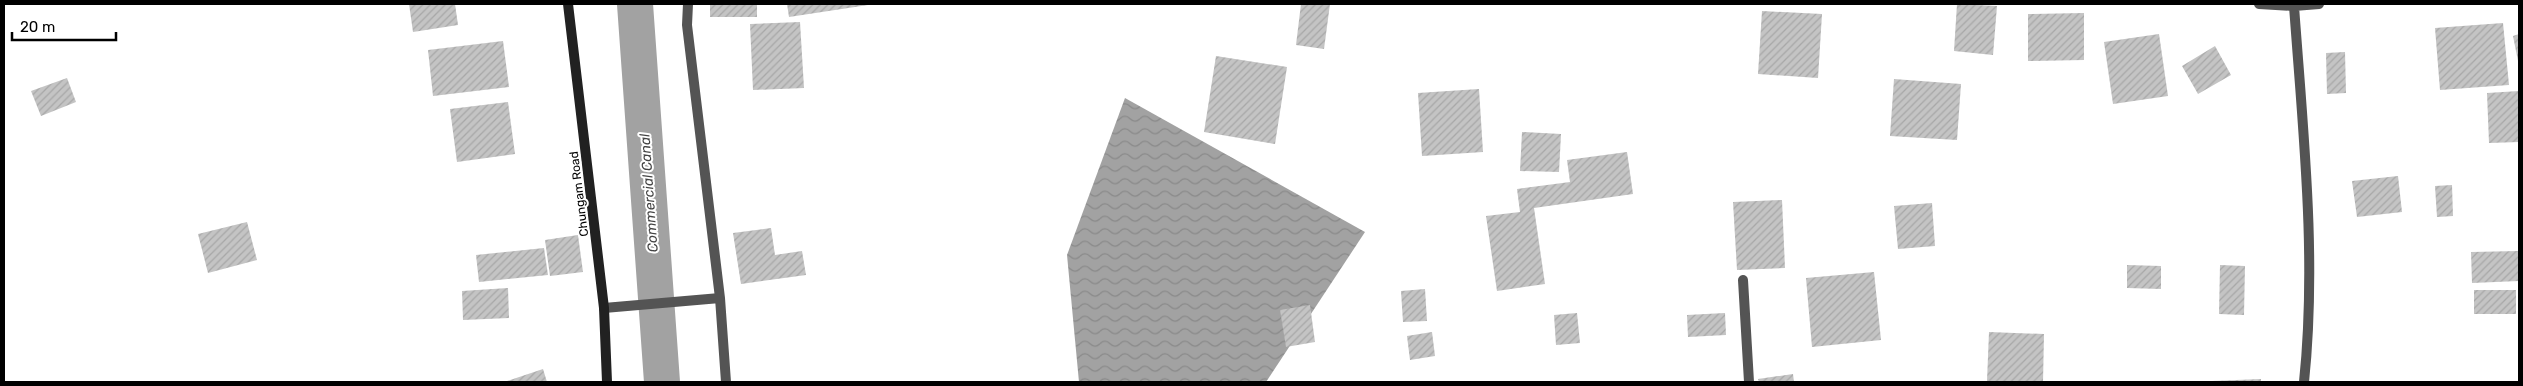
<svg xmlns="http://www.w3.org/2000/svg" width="2523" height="386" font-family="Rubik,sans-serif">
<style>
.water{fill:url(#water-waves)}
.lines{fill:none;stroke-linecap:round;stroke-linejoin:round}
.canal{stroke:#a2a2a2;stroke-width:36}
.building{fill:url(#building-hatch)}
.minor{stroke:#545454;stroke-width:10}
.secondary{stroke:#212121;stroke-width:10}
.labels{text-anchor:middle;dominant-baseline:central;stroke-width:4;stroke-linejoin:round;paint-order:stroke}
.street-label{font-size:12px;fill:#000;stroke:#fff}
.water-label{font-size:14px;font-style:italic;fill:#434343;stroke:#fff}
</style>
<defs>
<pattern id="water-waves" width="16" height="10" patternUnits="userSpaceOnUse" patternTransform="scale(1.25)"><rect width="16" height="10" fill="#a2a2a2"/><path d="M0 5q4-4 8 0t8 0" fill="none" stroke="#8a8a8a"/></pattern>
<pattern id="building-hatch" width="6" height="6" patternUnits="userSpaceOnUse" patternTransform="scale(1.25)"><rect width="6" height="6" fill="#c4c4c4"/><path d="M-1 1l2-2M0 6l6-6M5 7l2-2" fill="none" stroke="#a7a7a7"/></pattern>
</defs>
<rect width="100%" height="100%" fill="#fff"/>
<path class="water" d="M 1125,98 L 1365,232 L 1266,382 L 1079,382 L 1067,255 Z"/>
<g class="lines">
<path class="canal" d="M 635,4 L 662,382"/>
</g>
<path class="building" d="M 409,4 L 455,4 L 458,25 L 413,32 Z
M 710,4 L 757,4 L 757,17 L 710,17 Z
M 787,4 L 868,4 L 868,5 L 789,17 Z
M 1301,4 L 1330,4 L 1324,49 L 1296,45 Z
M 1957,4 L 1997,6 L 1993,55 L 1954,51 Z
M 1762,11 L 1822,14 L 1818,78 L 1758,74 Z
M 2084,13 L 2084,60 L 2028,61 L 2028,14 Z
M 800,22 L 804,88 L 753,90 L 750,24 Z
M 2503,23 L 2509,85 L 2440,90 L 2435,28 Z
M 2159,34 L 2168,96 L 2113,104 L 2104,42 Z
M 2519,34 L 2519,61 L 2518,61 L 2513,36 Z
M 503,41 L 509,87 L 433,96 L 428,50 Z
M 2215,46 L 2231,75 L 2198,94 L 2182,66 Z
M 2345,52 L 2346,93 L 2327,94 L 2326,53 Z
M 1216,56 L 1287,67 L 1275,144 L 1204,132 Z
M 67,78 L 76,102 L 41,116 L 31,91 Z
M 1894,79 L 1961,84 L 1957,140 L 1890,136 Z
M 1479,89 L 1483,152 L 1422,156 L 1418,93 Z
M 2519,91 L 2519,142 L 2489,143 L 2487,93 Z
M 508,102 L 515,154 L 457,162 L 450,109 Z
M 1522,132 L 1561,134 L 1559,172 L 1520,171 Z
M 1627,152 L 1633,194 L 1534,208 L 1545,284 L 1497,291 L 1486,216 L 1520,212 L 1517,189 L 1570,182 L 1567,160 Z
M 2398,176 L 2402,212 L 2357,217 L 2352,181 Z
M 2452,185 L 2453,216 L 2437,217 L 2435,186 Z
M 1782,200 L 1785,268 L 1737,270 L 1733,202 Z
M 1932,203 L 1935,246 L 1898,249 L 1894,206 Z
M 247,222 L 257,260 L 208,273 L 198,234 Z
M 771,228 L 775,255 L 802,251 L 806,275 L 741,284 L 733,233 Z
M 578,235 L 583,272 L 550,276 L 545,240 Z
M 544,248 L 548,275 L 479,282 L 476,255 Z
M 2519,251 L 2519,281 L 2472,283 L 2471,252 Z
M 2127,265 L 2161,266 L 2161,289 L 2127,288 Z
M 2220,265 L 2245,266 L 2244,315 L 2219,314 Z
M 1874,272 L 1881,340 L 1812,347 L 1806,278 Z
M 508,288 L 509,318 L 463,320 L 462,291 Z
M 1425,289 L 1427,321 L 1403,322 L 1401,291 Z
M 2474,290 L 2516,290 L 2516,314 L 2474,314 Z
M 1310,305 L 1315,342 L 1286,347 L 1280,310 Z
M 1577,313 L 1580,343 L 1556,345 L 1554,315 Z
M 1725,313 L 1726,335 L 1688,337 L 1687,315 Z
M 1432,332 L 1435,356 L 1410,360 L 1407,336 Z
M 1989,332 L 2044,334 L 2043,382 L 1987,381 Z
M 543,369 L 547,382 L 504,382 Z
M 1793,374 L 1794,382 L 1759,382 L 1758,379 Z
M 2261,379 L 2261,382 L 2212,382 L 2212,381 Z"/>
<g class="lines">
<path class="minor" d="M 688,4 L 687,25 L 720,298 L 726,382
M 2259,4 L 2294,6 L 2319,4
M 2294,6 C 2303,131 2317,258 2304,382
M 1743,280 L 1749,382
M 604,308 L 720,298"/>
<path class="secondary" d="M 568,4 L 604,308 L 607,382"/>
</g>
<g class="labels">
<g class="street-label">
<text transform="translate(579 194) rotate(-97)">Chungam Road</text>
</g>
<g class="water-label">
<text transform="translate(649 193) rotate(-94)">Commercial Canal</text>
</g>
</g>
<rect width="2523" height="386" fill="none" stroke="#000000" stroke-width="10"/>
<path d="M12 32v8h104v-8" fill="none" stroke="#000000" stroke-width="2.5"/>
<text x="20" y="32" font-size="15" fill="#000000" stroke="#ffffff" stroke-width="4" paint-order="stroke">20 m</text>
</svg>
